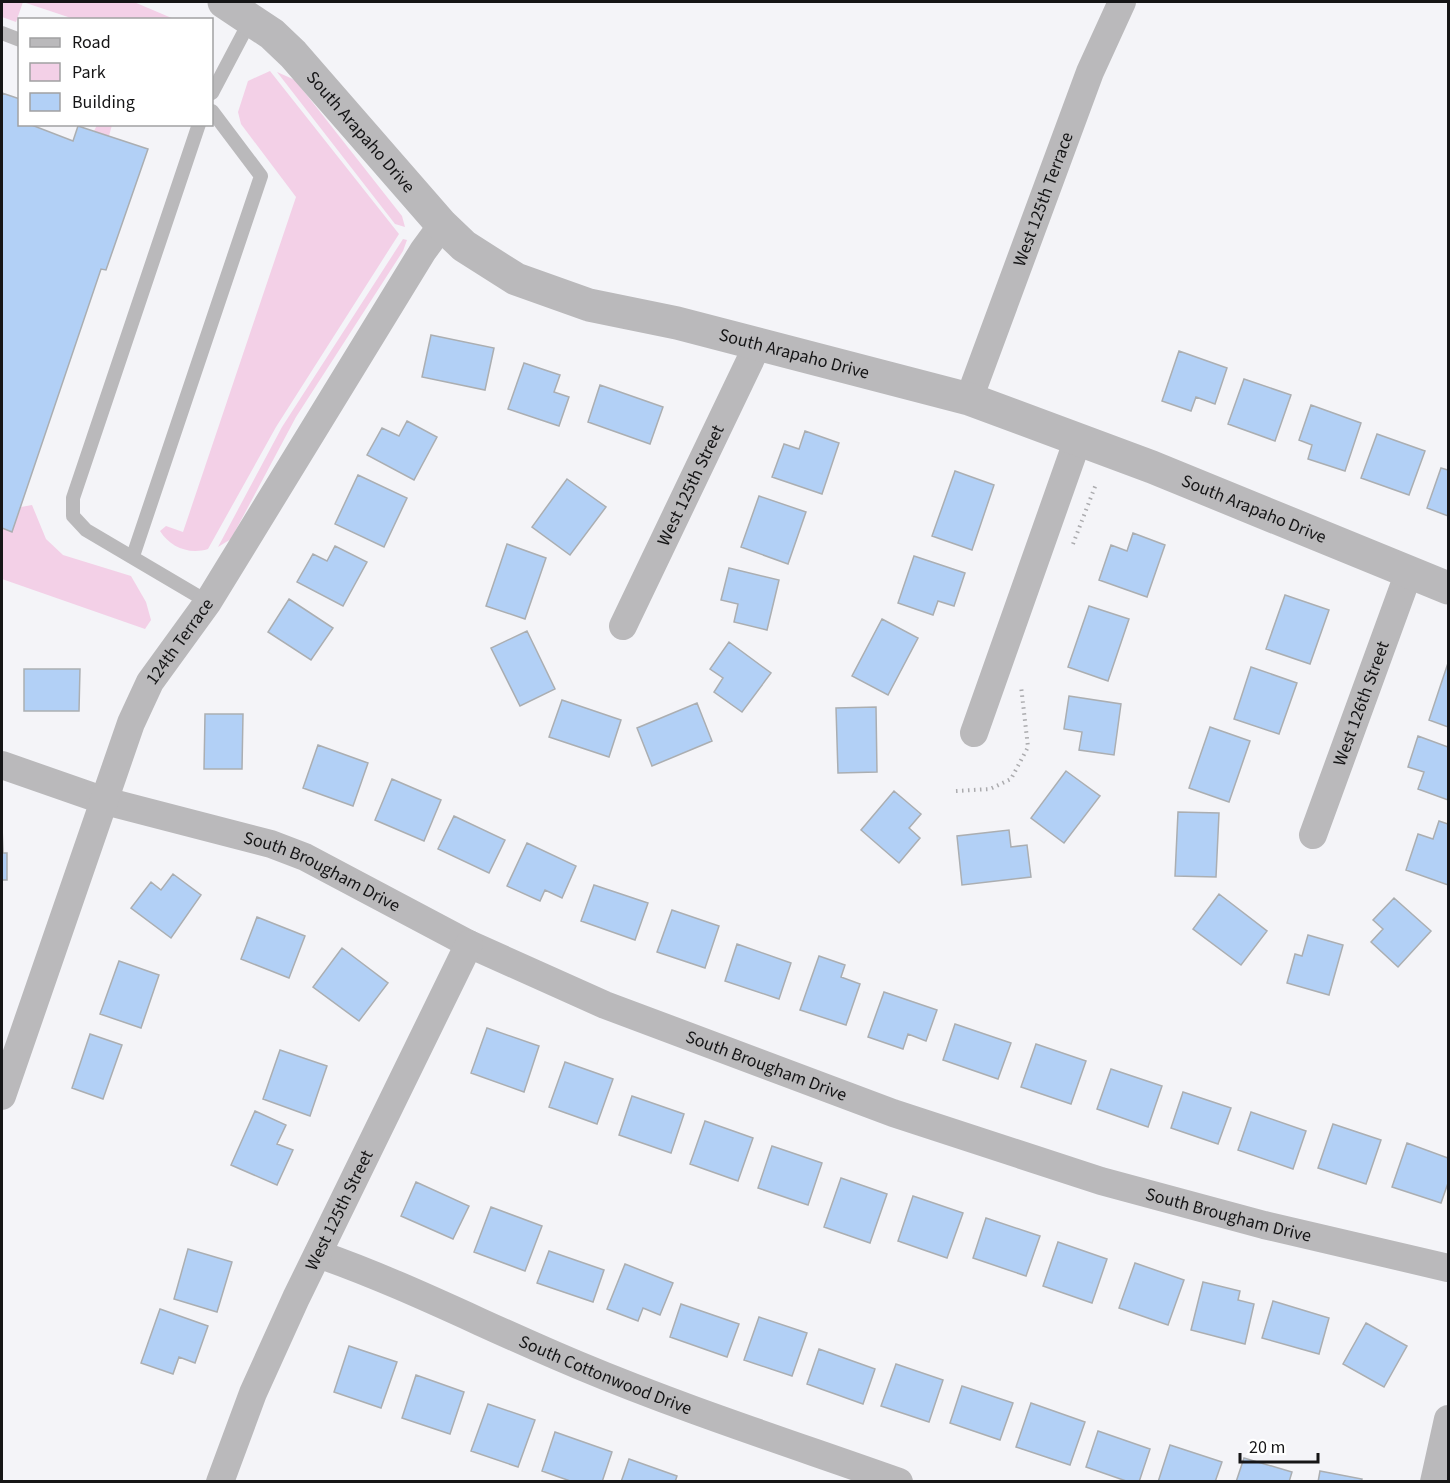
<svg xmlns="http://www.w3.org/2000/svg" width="1450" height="1483" font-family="'Source Sans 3',sans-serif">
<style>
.green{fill:#f3d0e7}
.building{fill:#b2d0f6;stroke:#abaeb1;stroke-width:1.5}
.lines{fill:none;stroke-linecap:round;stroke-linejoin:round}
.path{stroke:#ababae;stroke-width:4;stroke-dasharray:1.5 4.5;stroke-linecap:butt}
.service{stroke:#bab9bb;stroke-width:14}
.minor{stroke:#bab9bb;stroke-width:28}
.tertiary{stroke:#bab9bb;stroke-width:33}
.labels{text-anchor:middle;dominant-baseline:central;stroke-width:4.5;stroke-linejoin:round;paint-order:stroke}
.street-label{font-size:18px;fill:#151516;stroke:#fff}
</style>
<rect width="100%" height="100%" fill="#f4f4f8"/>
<path class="green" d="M 2,2 L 134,2 L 174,19 L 74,19 L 23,2 L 16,22 L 2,17 Z
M 270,71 L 399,234 L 276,427 L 208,549 C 189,555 170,547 160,531 L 166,526 L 183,532 L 296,197 L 241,124 L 238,112 L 248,81 Z
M 277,72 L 295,80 L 402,216 L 405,227 L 395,224 Z
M 97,125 L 112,125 L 109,136 L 94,131 Z
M 403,239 L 407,240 L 403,251 L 296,417 L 231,539 L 218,547 L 282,427 Z
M 32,505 L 46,539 L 63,555 L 131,576 L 146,602 L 151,620 L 145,629 L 2,579 L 2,528 L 12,531 L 21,507 Z"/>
<path class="building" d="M 2,93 L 20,99 L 20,124 L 29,124 L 73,141 L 78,126 L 148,149 L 106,270 L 101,269 L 12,532 L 2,528 Z
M 431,335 L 494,348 L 485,390 L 422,377 Z
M 1179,351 L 1227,368 L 1215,404 L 1196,397 L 1191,411 L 1162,401 Z
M 524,363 L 560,375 L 554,392 L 569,397 L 559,426 L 508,409 Z
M 1244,379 L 1291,395 L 1275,441 L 1228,424 Z
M 600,385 L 663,407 L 650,444 L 588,422 Z
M 1311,405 L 1361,423 L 1345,471 L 1308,459 L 1312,445 L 1299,440 Z
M 407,421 L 437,437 L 414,480 L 367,455 L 382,428 L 399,436 Z
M 805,431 L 839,443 L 822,494 L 772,477 L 784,444 L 799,449 Z
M 1377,434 L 1425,451 L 1409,495 L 1361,478 Z
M 1441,468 L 1448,470 L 1448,516 L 1427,508 Z
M 955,471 L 994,485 L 972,550 L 932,536 Z
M 358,475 L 407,498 L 384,547 L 335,524 Z
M 567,479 L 606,507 L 570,555 L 532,527 Z
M 759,496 L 806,512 L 788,564 L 741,547 Z
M 1133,533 L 1165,545 L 1147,597 L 1099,580 L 1111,545 L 1127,551 Z
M 507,544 L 546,558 L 525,619 L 486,606 Z
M 335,546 L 367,562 L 343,606 L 297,582 L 313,554 L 327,561 Z
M 914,556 L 965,573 L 954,606 L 938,601 L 933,615 L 898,603 Z
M 729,568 L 779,580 L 767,630 L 734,622 L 738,604 L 721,600 Z
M 1285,595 L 1329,610 L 1310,664 L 1266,649 Z
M 289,599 L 333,628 L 311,660 L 268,632 Z
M 1089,606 L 1129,619 L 1108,681 L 1068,667 Z
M 882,619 L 918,638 L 888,695 L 852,676 Z
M 527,631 L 555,689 L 520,706 L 491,648 Z
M 729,642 L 771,673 L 742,712 L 714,692 L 723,678 L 710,669 Z
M 1448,663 L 1448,727 L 1429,720 Z
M 1251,667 L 1297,683 L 1279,734 L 1234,719 Z
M 24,669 L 80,669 L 79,711 L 24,711 Z
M 1069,696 L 1121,704 L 1114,755 L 1079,750 L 1082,732 L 1064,729 Z
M 562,700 L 621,720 L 609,757 L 549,737 Z
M 697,703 L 712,741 L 652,766 L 637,728 Z
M 876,707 L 877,772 L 838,773 L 836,708 Z
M 205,714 L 243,714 L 242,769 L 204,769 Z
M 1210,727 L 1250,741 L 1229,802 L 1189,788 Z
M 1418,736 L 1448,747 L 1448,800 L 1418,789 L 1424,772 L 1408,767 Z
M 318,745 L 368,763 L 353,806 L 303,788 Z
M 1066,771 L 1100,796 L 1064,843 L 1031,818 Z
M 392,779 L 441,800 L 424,841 L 375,820 Z
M 894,791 L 921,814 L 909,828 L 920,838 L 899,863 L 861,830 Z
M 1178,812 L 1219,813 L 1216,877 L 1175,876 Z
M 454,816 L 505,840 L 489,873 L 438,849 Z
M 1439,821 L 1448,824 L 1448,885 L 1406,870 L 1418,834 L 1433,839 Z
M 2,826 L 3,853 L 7,853 L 7,880 L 2,880 Z
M 1009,830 L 1011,847 L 1027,845 L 1031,877 L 962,885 L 957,836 Z
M 527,843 L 576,866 L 562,898 L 545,890 L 540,901 L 507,886 Z
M 173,874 L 201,895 L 171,938 L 131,908 L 151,882 L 161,890 Z
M 594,885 L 648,903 L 635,940 L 581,921 Z
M 1219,894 L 1267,931 L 1241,965 L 1193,929 Z
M 1394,898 L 1431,931 L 1398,967 L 1371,942 L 1383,929 L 1373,920 Z
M 672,910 L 719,926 L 705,968 L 657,952 Z
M 257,917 L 305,936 L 289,978 L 241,959 Z
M 1308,935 L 1343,945 L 1329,995 L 1287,983 L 1295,954 L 1302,956 Z
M 737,944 L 791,963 L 779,999 L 725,981 Z
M 342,948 L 388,983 L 359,1021 L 313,987 Z
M 819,956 L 845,965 L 841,977 L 860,984 L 846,1025 L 800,1010 Z
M 119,961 L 159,975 L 141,1028 L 100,1014 Z
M 884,992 L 937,1010 L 926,1041 L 908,1034 L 903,1049 L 868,1037 Z
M 955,1024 L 1011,1043 L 998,1079 L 943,1060 Z
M 487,1028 L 539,1046 L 524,1092 L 471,1073 Z
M 90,1034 L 122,1045 L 103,1099 L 72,1088 Z
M 1036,1044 L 1086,1061 L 1071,1104 L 1021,1087 Z
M 280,1050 L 327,1066 L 310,1116 L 263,1099 Z
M 565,1062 L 613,1079 L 597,1124 L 549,1107 Z
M 1111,1069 L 1162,1086 L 1148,1127 L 1097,1109 Z
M 1183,1092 L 1231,1108 L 1218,1144 L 1171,1128 Z
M 632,1096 L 684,1114 L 671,1153 L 619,1135 Z
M 255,1111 L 286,1125 L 277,1144 L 293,1150 L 277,1185 L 231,1165 Z
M 1251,1112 L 1306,1131 L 1293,1169 L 1238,1150 Z
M 705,1121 L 753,1138 L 738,1181 L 690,1164 Z
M 1333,1124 L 1381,1140 L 1366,1184 L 1318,1168 Z
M 1407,1143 L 1448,1158 L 1448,1183 L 1441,1203 L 1392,1187 Z
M 772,1146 L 822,1163 L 808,1205 L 758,1188 Z
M 841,1178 L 887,1194 L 870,1243 L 824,1227 Z
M 416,1182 L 469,1206 L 453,1239 L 401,1216 Z
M 913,1196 L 963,1213 L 947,1258 L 898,1241 Z
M 491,1207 L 542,1226 L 525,1271 L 474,1252 Z
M 986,1218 L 1040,1236 L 1026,1276 L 973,1258 Z
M 1058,1242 L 1107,1259 L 1092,1303 L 1043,1286 Z
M 188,1249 L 232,1262 L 217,1312 L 174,1299 Z
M 549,1251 L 604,1270 L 593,1302 L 537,1283 Z
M 1135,1263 L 1184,1280 L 1168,1325 L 1119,1308 Z
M 625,1264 L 673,1283 L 660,1315 L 643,1308 L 638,1321 L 607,1309 Z
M 1203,1282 L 1240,1291 L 1238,1300 L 1254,1304 L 1245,1344 L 1191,1330 Z
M 1273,1301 L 1329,1318 L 1319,1354 L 1262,1338 Z
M 681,1304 L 739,1324 L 727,1357 L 670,1337 Z
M 160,1309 L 208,1326 L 195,1363 L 179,1357 L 173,1374 L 141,1363 Z
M 759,1317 L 807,1333 L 792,1376 L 744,1360 Z
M 1366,1323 L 1407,1346 L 1384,1387 L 1343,1364 Z
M 349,1346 L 397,1362 L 381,1408 L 334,1392 Z
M 819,1349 L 875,1369 L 863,1404 L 807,1384 Z
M 896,1364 L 943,1380 L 929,1422 L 881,1406 Z
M 416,1375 L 464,1392 L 450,1434 L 402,1418 Z
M 962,1386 L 1013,1403 L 1000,1440 L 950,1423 Z
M 1031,1403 L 1085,1422 L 1070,1465 L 1016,1447 Z
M 488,1404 L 535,1420 L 518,1467 L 471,1451 Z
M 1098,1431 L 1150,1449 L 1139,1482 L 1129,1482 L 1086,1467 Z
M 555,1432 L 612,1452 L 602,1482 L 573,1482 L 542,1471 Z
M 1170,1445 L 1222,1462 L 1215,1482 L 1158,1482 Z
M 1244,1458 L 1292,1472 L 1289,1482 L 1236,1482 Z
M 629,1459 L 677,1476 L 675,1482 L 621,1482 Z
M 1320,1471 L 1362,1479 L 1361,1482 L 1318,1482 Z"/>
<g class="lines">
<path class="path" d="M 1073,544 L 1096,484
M 956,791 L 990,789 L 1011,779 L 1028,747 L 1021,686"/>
<path class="service" d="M 2,33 L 20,40
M 212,93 L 251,19
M 199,124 L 73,498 L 73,516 L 86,530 L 208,602
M 133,556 L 261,176 L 212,111"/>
<g class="minor">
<path id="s1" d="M 969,399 L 1090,72 L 1122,2"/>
<path id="s2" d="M 623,626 L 758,344"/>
<path d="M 974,733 L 1078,439"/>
<path id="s3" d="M 2,765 L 105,801 L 271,844 L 305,857 L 469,944 L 605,1005 L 893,1113 L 1101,1181 L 1264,1225 L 1448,1268"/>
<path id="s4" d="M 1313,835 L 1409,572"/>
<path id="s5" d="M 2,1096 L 131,723 L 150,682 L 208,602 L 423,251 L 442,225"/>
<path id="s6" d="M 318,1254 C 407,1285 491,1329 578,1365 C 683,1409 792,1444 899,1482"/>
<path id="s7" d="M 220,1482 L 253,1393 L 296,1298 L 469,944"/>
<path d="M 1434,1482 L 1448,1419"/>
</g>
<path class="tertiary" id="s8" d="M 224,2 L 272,34 L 293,54 L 442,225 L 464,246 L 516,279 L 589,305 L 677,323 L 969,399 L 1152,467 L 1448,588"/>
</g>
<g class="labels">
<g class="street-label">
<text stroke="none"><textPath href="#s8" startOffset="190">South Arapaho Drive</textPath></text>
<text stroke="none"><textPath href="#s1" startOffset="213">West 125th Terrace</textPath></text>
<text stroke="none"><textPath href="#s8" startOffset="694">South Arapaho Drive</textPath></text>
<text stroke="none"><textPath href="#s2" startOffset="156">West 125th Street</textPath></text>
<text stroke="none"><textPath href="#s8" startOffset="1180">South Arapaho Drive</textPath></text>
<text stroke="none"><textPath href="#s5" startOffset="490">124th Terrace</textPath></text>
<text stroke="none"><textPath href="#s4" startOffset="140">West 126th Street</textPath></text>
<text stroke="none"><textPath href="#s3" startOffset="338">South Brougham Drive</textPath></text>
<text stroke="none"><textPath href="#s3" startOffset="824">South Brougham Drive</textPath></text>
<text stroke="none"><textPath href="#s7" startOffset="297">West 125th Street</textPath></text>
<text stroke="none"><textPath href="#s3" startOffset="1310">South Brougham Drive</textPath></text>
<text stroke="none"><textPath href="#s6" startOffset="312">South Cottonwood Drive</textPath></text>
</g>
</g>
<rect width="1450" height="1483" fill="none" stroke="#151516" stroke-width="6"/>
<rect x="18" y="18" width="195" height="108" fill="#ffffff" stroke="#a1a1a2" stroke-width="1.5"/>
<rect x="30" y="38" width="30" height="9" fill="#bab9bb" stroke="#a1a1a2" stroke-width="1.5"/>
<text x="72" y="48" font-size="18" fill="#151516">Road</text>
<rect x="30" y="63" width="30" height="18" fill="#f3d0e7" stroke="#a1a1a2" stroke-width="1.5"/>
<text x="72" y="78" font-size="18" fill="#151516">Park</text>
<rect x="30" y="93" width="30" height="18" fill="#b2d0f6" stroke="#a1a1a2" stroke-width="1.5"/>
<text x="72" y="108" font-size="18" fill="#151516">Building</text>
<path d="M1240 1453v9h78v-9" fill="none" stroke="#151516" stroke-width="3"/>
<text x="1249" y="1453" font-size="18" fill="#151516" stroke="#ffffff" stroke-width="4.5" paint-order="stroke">20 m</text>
</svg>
